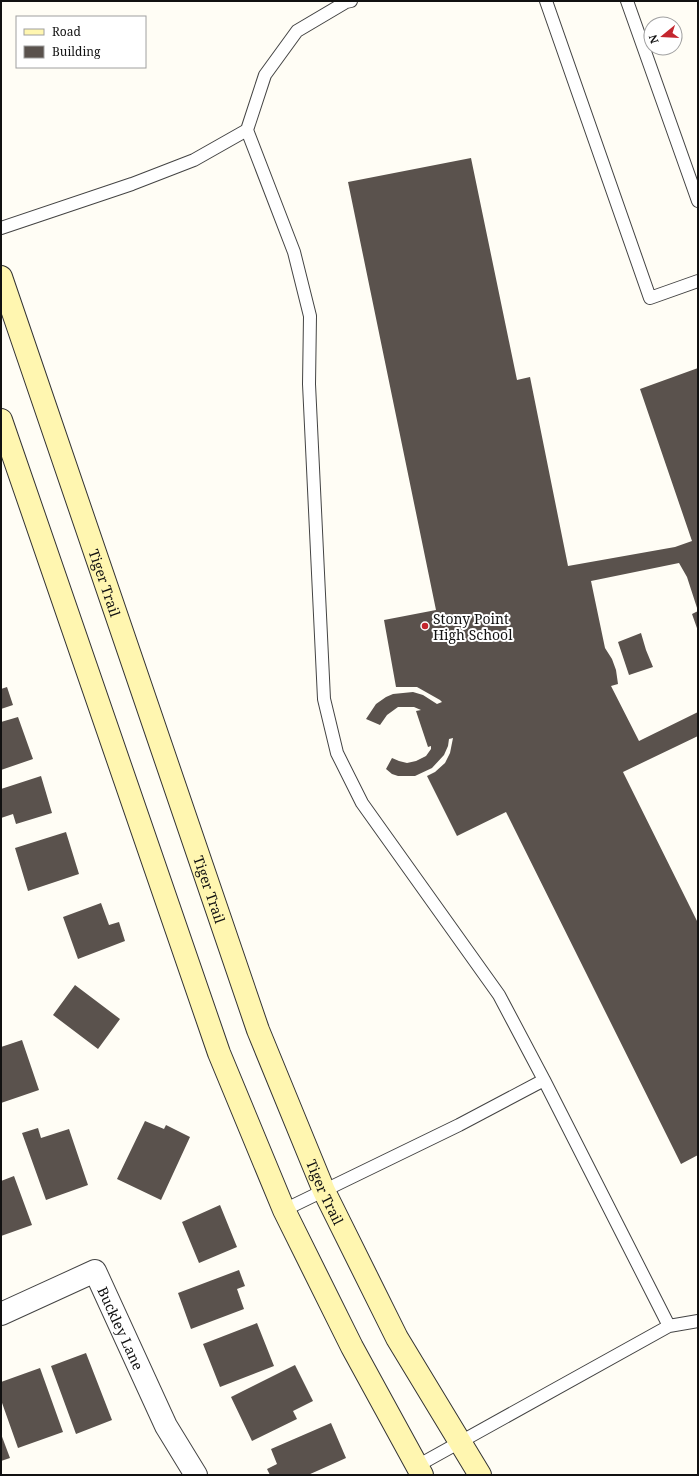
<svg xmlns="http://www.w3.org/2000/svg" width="699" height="1476" font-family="'Noto Serif',serif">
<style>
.building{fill:#5a524d}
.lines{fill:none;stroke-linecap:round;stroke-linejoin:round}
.lane-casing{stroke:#444;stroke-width:14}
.street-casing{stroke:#444;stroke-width:24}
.secondary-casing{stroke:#333;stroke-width:24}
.lane{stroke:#fff;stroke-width:12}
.street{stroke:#fff;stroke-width:22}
.secondary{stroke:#fff6b0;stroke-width:22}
.poi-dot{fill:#c4262e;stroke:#fff;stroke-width:1.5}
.labels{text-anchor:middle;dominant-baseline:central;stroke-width:4;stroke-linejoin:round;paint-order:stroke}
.street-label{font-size:14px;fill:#111;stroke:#fff}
.poi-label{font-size:14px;fill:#111;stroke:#fff;text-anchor:start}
</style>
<rect width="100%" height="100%" fill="#fffdf5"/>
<path class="building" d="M 471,158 L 517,380 L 530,377 L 568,566 L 675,547 L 692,541 L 640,389 L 698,368 L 698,611 L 687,577 L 679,563 L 591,581 L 605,648 L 612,659 L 616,670 L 618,684 L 611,686 L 639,741 L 698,712 L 698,736 L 623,772 L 698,923 L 698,1155 L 681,1164 L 506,812 L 457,836 L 427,776 L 435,772 L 445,763 L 450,753 L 453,738 L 449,739 L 448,746 L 444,755 L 432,768 L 415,776 L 398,776 L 392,774 L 386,769 L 392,758 L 399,761 L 407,763 L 416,761 L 426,756 L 431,749 L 431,746 L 428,747 L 416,711 L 421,710 L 414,707 L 398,707 L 387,715 L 380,725 L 366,719 L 376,704 L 386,697 L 393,694 L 413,692 L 423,695 L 437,704 L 442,702 L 440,700 L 417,687 L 396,687 L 384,620 L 436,610 L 348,182 Z
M 698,611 L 698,631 L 692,614 Z
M 641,633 L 646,650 L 653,667 L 629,675 L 618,642 Z
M 7,687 L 13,705 L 1,709 L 1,689 Z
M 18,717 L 33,759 L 1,770 L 1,722 Z
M 41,776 L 52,813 L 16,824 L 13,814 L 1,818 L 1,789 Z
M 66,832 L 79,874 L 28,891 L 15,848 Z
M 101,903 L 109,925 L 119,922 L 125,941 L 78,959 L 63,917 Z
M 75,985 L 120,1019 L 98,1049 L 53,1015 Z
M 22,1040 L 39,1090 L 1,1103 L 1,1047 Z
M 145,1121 L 164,1129 L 166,1125 L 190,1137 L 161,1200 L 117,1179 Z
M 38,1128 L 41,1138 L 69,1129 L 88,1185 L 46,1200 L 22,1133 Z
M 14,1176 L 32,1225 L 1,1236 L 1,1181 Z
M 220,1205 L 237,1247 L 199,1263 L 182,1222 Z
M 239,1270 L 245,1286 L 237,1289 L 244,1309 L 191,1329 L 178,1293 Z
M 257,1323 L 274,1366 L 220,1387 L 203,1344 Z
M 86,1353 L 112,1420 L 76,1434 L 51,1366 Z
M 295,1365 L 313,1401 L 293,1411 L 297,1419 L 252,1441 L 231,1397 Z
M 40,1368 L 63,1432 L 18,1448 L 1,1400 L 1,1382 Z
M 331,1423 L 346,1458 L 308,1475 L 270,1475 L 267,1469 L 277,1464 L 271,1449 Z
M 1,1434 L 10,1458 L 1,1461 Z"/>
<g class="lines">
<defs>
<path id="lane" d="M 546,1 L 650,298 L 698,281
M 627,1 L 698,201
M 247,130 L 294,252 L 310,316 L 309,384 L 324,699 L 337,753 L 362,803 L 499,995 L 544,1080 L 459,1125 L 284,1210
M 1,228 L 132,184 L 194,160 L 247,130 L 265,75 L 297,31 L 346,2 L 351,1
M 544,1080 L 669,1326
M 417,1466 L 669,1326 L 698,1321"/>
<g id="street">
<path id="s1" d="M 1,1314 L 95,1271 L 166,1426 L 196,1475"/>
</g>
<g id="secondary">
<path id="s2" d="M 1,277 L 258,1030 L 324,1191 L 397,1338 L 480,1475"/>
<path d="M 1,420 L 219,1053 L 284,1210 L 352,1347 L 422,1475"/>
</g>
</defs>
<use href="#lane" class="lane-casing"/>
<use href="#street" class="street-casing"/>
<use href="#secondary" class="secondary-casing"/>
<use href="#lane" class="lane"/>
<use href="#street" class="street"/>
<use href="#secondary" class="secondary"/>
</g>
<circle class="poi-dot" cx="425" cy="626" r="4"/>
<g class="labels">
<g class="street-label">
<text stroke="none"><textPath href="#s2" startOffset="323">Tiger Trail</textPath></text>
<text stroke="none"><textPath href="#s2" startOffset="647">Tiger Trail</textPath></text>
<text stroke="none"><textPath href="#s2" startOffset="971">Tiger Trail</textPath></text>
<text stroke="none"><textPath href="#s1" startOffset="166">Buckley Lane</textPath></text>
</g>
<g class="poi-label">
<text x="433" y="618">Stony Point<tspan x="433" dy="16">High School</tspan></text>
</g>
</g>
<rect width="699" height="1476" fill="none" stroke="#111111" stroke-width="4"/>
<rect x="16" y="16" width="130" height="52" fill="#ffffff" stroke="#a0a0a0"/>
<rect x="24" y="29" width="20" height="6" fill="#fff6b0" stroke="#a0a0a0"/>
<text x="52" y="36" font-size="12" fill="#111111">Road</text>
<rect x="24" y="46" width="20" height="12" fill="#5a524d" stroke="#a0a0a0"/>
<text x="52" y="56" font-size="12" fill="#111111">Building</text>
<g transform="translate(663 36) rotate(252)"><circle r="19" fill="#ffffff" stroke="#a0a0a0"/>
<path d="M0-3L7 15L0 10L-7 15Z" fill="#c4262e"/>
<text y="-6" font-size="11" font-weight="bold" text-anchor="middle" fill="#111111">N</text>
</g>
</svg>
